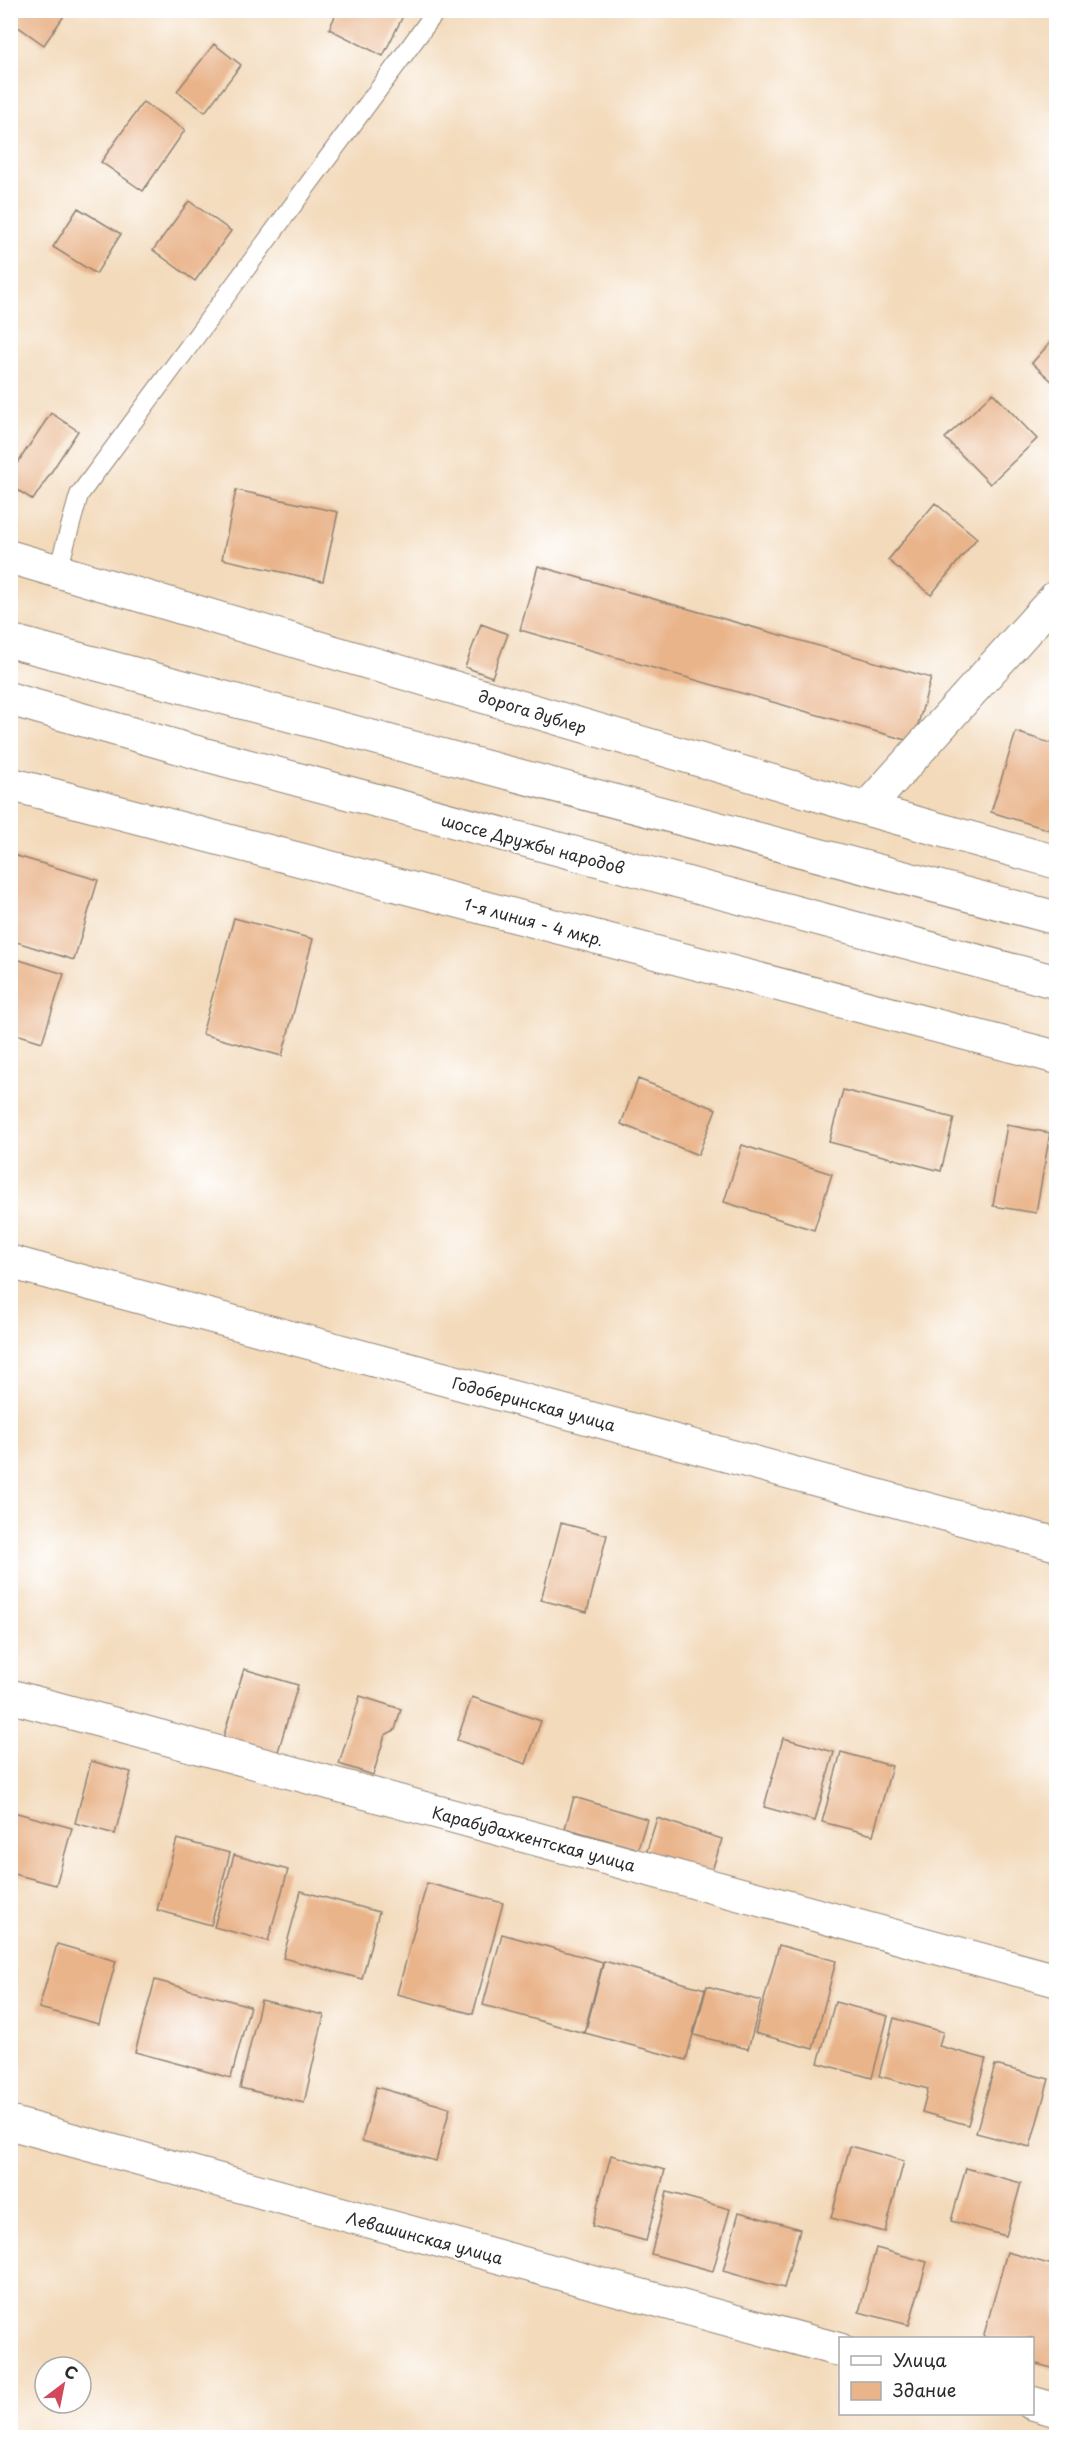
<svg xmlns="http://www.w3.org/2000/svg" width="1067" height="2448" font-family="'Playpen Sans',sans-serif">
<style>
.building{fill:#e9b48a}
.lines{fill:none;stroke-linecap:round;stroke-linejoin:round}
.service-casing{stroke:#8f8273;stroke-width:20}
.minor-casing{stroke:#8f8273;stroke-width:35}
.secondary-casing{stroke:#8f8273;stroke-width:35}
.service{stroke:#fff;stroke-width:18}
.minor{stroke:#fff;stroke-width:33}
.secondary{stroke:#fff;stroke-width:33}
.labels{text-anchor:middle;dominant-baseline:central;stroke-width:4.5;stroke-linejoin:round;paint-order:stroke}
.street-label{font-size:16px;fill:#2b2b2b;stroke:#fff}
</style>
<rect width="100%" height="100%" fill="#fff"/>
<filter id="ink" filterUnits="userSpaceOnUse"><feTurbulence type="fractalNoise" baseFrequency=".0167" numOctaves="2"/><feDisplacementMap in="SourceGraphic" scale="12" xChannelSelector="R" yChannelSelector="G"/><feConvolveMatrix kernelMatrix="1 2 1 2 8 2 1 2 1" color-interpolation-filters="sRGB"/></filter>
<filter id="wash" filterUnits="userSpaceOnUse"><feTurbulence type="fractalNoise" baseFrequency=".008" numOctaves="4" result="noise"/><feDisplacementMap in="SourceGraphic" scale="24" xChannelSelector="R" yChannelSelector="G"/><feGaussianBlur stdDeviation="1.35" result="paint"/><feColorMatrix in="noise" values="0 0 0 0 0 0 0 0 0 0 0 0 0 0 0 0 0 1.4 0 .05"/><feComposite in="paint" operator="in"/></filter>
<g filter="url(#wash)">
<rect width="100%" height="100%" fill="#f3dabb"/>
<g id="blocks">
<path class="building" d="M 10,10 L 68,10 L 44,45 L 10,21 Z
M 338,10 L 406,10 L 383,56 L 329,29 Z
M 214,44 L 241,65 L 205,112 L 177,91 Z
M 143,102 L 185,130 L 143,191 L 101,162 Z
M 189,201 L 231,231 L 195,281 L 153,250 Z
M 78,208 L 121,234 L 96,274 L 53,247 Z
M 1056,336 L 1056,385 L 1032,363 Z
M 993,393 L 1037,439 L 990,484 L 945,438 Z
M 51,413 L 78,431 L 33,500 L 10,485 L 10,474 Z
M 236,490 L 338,512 L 323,581 L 222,559 Z
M 935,503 L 977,538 L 931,595 L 888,560 Z
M 538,566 L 931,678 L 913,742 L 520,630 Z
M 481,624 L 508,634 L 492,677 L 465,667 Z
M 1016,732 L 1056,745 L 1056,832 L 991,812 Z
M 10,854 L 98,880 L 74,960 L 10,940 Z
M 234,918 L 313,939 L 282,1056 L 202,1034 Z
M 10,957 L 64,974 L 42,1042 L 10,1032 Z
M 638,1079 L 716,1109 L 698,1155 L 621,1124 Z
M 843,1090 L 954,1118 L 941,1171 L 829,1142 Z
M 1007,1125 L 1050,1133 L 1036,1213 L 993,1206 Z
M 742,1145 L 832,1174 L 814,1230 L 724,1202 Z
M 561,1523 L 607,1535 L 587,1612 L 541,1600 Z
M 244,1669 L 298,1685 L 277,1755 L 223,1738 Z
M 360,1696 L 401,1709 L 395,1730 L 385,1735 L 373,1775 L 339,1764 Z
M 472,1697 L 541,1721 L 526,1764 L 457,1740 Z
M 783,1738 L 834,1752 L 815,1821 L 764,1807 Z
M 841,1752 L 892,1766 L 873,1835 L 822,1822 Z
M 91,1761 L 131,1772 L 115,1834 L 75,1823 Z
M 574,1797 L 647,1819 L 638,1849 L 565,1828 Z
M 10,1811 L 72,1828 L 56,1885 L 10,1873 Z
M 657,1818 L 722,1839 L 711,1874 L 646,1854 Z
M 177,1839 L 230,1853 L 211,1925 L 157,1910 Z
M 234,1855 L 288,1870 L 268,1941 L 214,1927 Z
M 427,1883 L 503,1903 L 473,2014 L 397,1994 Z
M 301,1891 L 379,1912 L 362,1979 L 283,1958 Z
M 502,1934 L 603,1962 L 584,2033 L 483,2005 Z
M 57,1944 L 116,1961 L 99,2024 L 39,2008 Z
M 779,1945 L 836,1961 L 813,2049 L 755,2033 Z
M 604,1961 L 705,1989 L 686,2060 L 585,2033 Z
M 155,1980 L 250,2006 L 231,2078 L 135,2052 Z
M 707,1986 L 761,2001 L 748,2049 L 694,2035 Z
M 261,2000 L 324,2015 L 304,2103 L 240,2088 Z
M 835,2002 L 888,2016 L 872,2078 L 818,2063 Z
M 894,2018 L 943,2032 L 939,2046 L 986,2059 L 968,2125 L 922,2112 L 928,2089 L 879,2076 Z
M 995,2065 L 1049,2079 L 1030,2147 L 976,2133 Z
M 376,2087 L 450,2108 L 436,2161 L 362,2141 Z
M 850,2146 L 904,2161 L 885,2232 L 831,2218 Z
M 611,2155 L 665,2170 L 646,2241 L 592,2226 Z
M 966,2168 L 1021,2183 L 1006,2236 L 951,2221 Z
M 667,2192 L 730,2209 L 713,2271 L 651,2254 Z
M 739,2212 L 800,2229 L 784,2288 L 723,2271 Z
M 876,2248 L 927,2262 L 909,2325 L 859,2312 Z
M 1007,2252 L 1056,2266 L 1056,2369 L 1032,2363 L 1032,2338 L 983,2338 Z"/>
</g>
</g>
<g filter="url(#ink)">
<use href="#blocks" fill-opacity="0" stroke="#8f8273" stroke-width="1.5"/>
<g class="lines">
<defs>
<path id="service" d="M 58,570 L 79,495 L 437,10"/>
<path id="minor" d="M 10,557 L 866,809 L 1056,862
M 10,784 L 1056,1057
M 866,809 L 1056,597
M 10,1262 L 1056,1544
M 10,1696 L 1056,1980
M 10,2123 L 840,2350
M 1032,2403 L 1056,2410"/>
<path id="secondary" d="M 10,641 L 1056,918
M 10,699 L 199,753 L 1056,982"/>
</defs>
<use href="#service" class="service-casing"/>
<use href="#minor" class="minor-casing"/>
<use href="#secondary" class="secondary-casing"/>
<use href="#service" class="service"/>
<use href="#minor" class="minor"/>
<use href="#secondary" class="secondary"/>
</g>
</g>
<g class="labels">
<g class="street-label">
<text transform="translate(533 711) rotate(17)">дорога дублер</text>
<text transform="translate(533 843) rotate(15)">шоссе Дружбы народов</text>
<text transform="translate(534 921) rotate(15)">1-я линия - 4 мкр.</text>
<text transform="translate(534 1403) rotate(15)">Годоберинская улица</text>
<text transform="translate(534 1838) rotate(15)">Карабудахкентская улица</text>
<text transform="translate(425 2237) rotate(15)">Левашинская улица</text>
</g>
</g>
<rect width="1067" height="2448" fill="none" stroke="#fff" stroke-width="36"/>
<rect x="839" y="2337" width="195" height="78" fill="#ffffff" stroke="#aaaaaa" stroke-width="1.5"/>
<rect x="851" y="2356" width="30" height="9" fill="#ffffff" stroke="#aaaaaa" stroke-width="1.5"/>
<text x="893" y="2367" font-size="18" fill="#2b2b2b">Улица</text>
<rect x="851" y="2382" width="30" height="18" fill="#e9b48a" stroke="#aaaaaa" stroke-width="1.5"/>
<text x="893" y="2397" font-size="18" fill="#2b2b2b">Здание</text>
<g transform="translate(63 2385) rotate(32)"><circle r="28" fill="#ffffff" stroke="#aaaaaa" stroke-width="1.5"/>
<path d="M0-4.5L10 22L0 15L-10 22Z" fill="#d1495b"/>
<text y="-9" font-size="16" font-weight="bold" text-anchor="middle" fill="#2b2b2b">С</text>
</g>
</svg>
